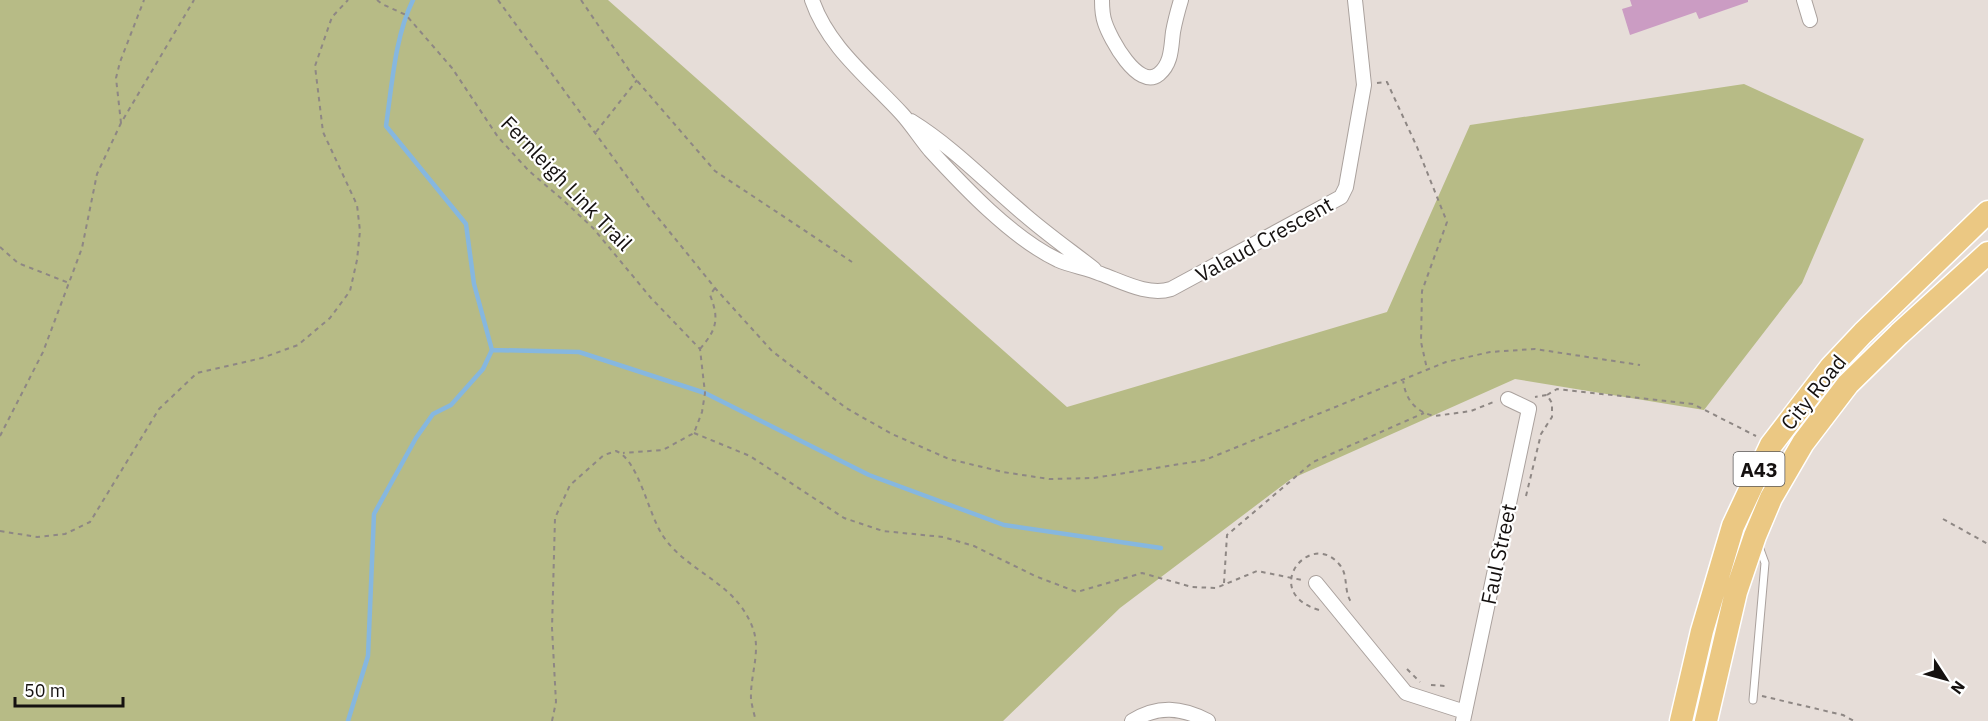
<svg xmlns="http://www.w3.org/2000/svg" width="1988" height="721" font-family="'IBM Plex Sans',sans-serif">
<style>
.green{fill:#b7bb86}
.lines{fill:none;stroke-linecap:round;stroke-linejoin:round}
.stream{stroke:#86b7df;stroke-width:4.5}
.building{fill:#cb9cc3}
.service-casing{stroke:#aaa19d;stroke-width:9}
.minor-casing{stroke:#aaa19d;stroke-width:16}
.trunk-casing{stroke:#fff;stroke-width:25}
.path{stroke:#8e8784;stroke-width:2;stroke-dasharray:4.5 4.5;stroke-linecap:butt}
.service{stroke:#fff;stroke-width:7}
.minor{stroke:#fff;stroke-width:14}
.trunk{stroke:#ebc883;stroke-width:22}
.labels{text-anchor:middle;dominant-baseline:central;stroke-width:4.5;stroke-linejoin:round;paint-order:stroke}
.shield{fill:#fff;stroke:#5b5858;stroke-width:1.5}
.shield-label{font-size:20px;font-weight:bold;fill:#151110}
.street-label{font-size:21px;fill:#151110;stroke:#fff}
</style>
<rect width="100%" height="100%" fill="#e6ddd8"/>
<path class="green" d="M 0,0 L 608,0 L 1067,407 L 1387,312 L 1470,125 L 1744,84 L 1864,139 L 1802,283 L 1704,410 L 1515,379 L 1291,479 L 1120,608 L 1003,721 L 0,721 Z"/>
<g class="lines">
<path class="stream" d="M 492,350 L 579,352 L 705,393 L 869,475 L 1004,525 L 1161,548
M 348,721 L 368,656 L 374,514 L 416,438 L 433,414 L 451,405 L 483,369 L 492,350 L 474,284 L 466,224 L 386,126 C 392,85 395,36 413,0"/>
</g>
<path class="building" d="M 1630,0 L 1748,0 L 1748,2 L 1699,19 L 1696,12 L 1630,35 L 1622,9 L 1632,6 Z"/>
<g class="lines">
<defs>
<path id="service" d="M 1753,700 L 1765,563 L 1758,544"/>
<path id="minor" d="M 812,0 C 828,47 869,78 902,114 C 912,125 920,138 930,150 C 964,187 1012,238 1058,260 C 1072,266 1087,268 1101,274 C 1123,282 1148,296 1171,289 L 1341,197 L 1346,187 L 1364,85 L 1355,0
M 1102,0 C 1102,8 1102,15 1105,23 C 1110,38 1138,91 1159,74 C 1172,63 1171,47 1173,32 C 1175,21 1178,10 1181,0
M 1804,0 L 1810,20
M 911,121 C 953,147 987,183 1025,215 C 1047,234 1071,251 1094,269
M 1316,583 L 1406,693 L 1465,712
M 1132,721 C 1158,705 1181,707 1208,721
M 1463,721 L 1529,409 L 1508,399"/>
<path id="trunk" d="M 1681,721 L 1702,631 L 1733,526 L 1771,445 L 1831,367 L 1863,333 L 1988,212
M 1706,721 L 1736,592 L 1755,536 L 1771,498 L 1803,443 L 1848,384 L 1899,334 L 1988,253"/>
</defs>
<use href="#service" class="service-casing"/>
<use href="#minor" class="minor-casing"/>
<use href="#trunk" class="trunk-casing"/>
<path class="path" d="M 377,0 L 382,4 L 406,15 L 452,68 L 498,137 L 529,171 L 563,200 L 593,228 L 651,298 L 700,349 L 705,393 L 702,412 L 694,433 L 663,450 L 623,453
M 498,0 L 647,204 L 715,288 L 772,351 L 846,408 L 892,434 L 949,459 L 1003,472 L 1049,479 L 1094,478 L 1205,460 L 1446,362 L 1490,352 L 1535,349 L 1640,365
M 581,0 L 633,76 L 715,171 L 852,262
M 1377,83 L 1387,82 L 1417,147 L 1447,222 L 1422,291 L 1421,342 L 1427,369
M 121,123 L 116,78 L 120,62 L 144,0
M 596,132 L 637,80
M 0,247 L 18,263 L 69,283
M 700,349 C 716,330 720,320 710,295 L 715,288
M 1403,379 C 1405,399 1415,412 1435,416 L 1471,411 L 1496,401
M 1547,395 L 1557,389 L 1693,404 L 1756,436
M 694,433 L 750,456 L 844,518 L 883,531 L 943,537 L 974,546 L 1035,576 L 1077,592 L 1142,573 L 1192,587 L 1216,588 L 1257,571 L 1302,580
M 0,436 L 43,352 L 82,248 L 97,174 L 121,123 L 194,0
M 1526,496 L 1541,434 L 1552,417 L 1552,403 L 1547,395 L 1535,397
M 1943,519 L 1988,544
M 0,531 L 37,537 L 65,534 L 90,522 L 159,409 L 197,373 L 262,358 L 298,345 L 330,318 L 350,291 L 357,260 L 360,231 L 357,205 L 323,132 L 315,66 L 332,17 L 348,0
M 1224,583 L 1227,535 L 1313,462 L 1424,413
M 1319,610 C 1259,592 1310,529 1339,564 C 1349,575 1343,589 1351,602
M 1407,669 L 1420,682
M 1431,685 L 1446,686
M 1762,696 L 1843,715 L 1854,721
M 552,721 L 556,702 L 552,628 L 555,518 L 570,485 L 604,455 L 616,451 C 639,460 648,514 663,536 C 688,573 734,581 752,626 C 762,650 750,674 751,699 C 752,706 754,714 756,721"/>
<use href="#service" class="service"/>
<use href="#minor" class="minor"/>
<use href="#trunk" class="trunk"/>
</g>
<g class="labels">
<rect class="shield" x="1733.5" y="452" width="51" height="34" rx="4.5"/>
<g class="shield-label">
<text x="1759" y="469">A43</text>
</g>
<g class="street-label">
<text transform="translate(567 183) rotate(46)">Fernleigh Link Trail</text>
<text transform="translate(1264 239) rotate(-29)">Valaud Crescent</text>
<text transform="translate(1813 392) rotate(-51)">City Road</text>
<text transform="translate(1498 554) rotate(-78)">Faul Street</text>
</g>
</g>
<g transform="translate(1946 679) rotate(126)" stroke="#ffffff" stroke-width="4.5" paint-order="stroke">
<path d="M0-4.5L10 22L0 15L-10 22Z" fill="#151110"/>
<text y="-9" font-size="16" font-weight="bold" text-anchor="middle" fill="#151110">N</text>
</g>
<path d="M15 697v9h108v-9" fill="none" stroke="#151110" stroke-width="3"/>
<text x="24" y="697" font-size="18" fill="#151110" stroke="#ffffff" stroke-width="4.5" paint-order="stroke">50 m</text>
</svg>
